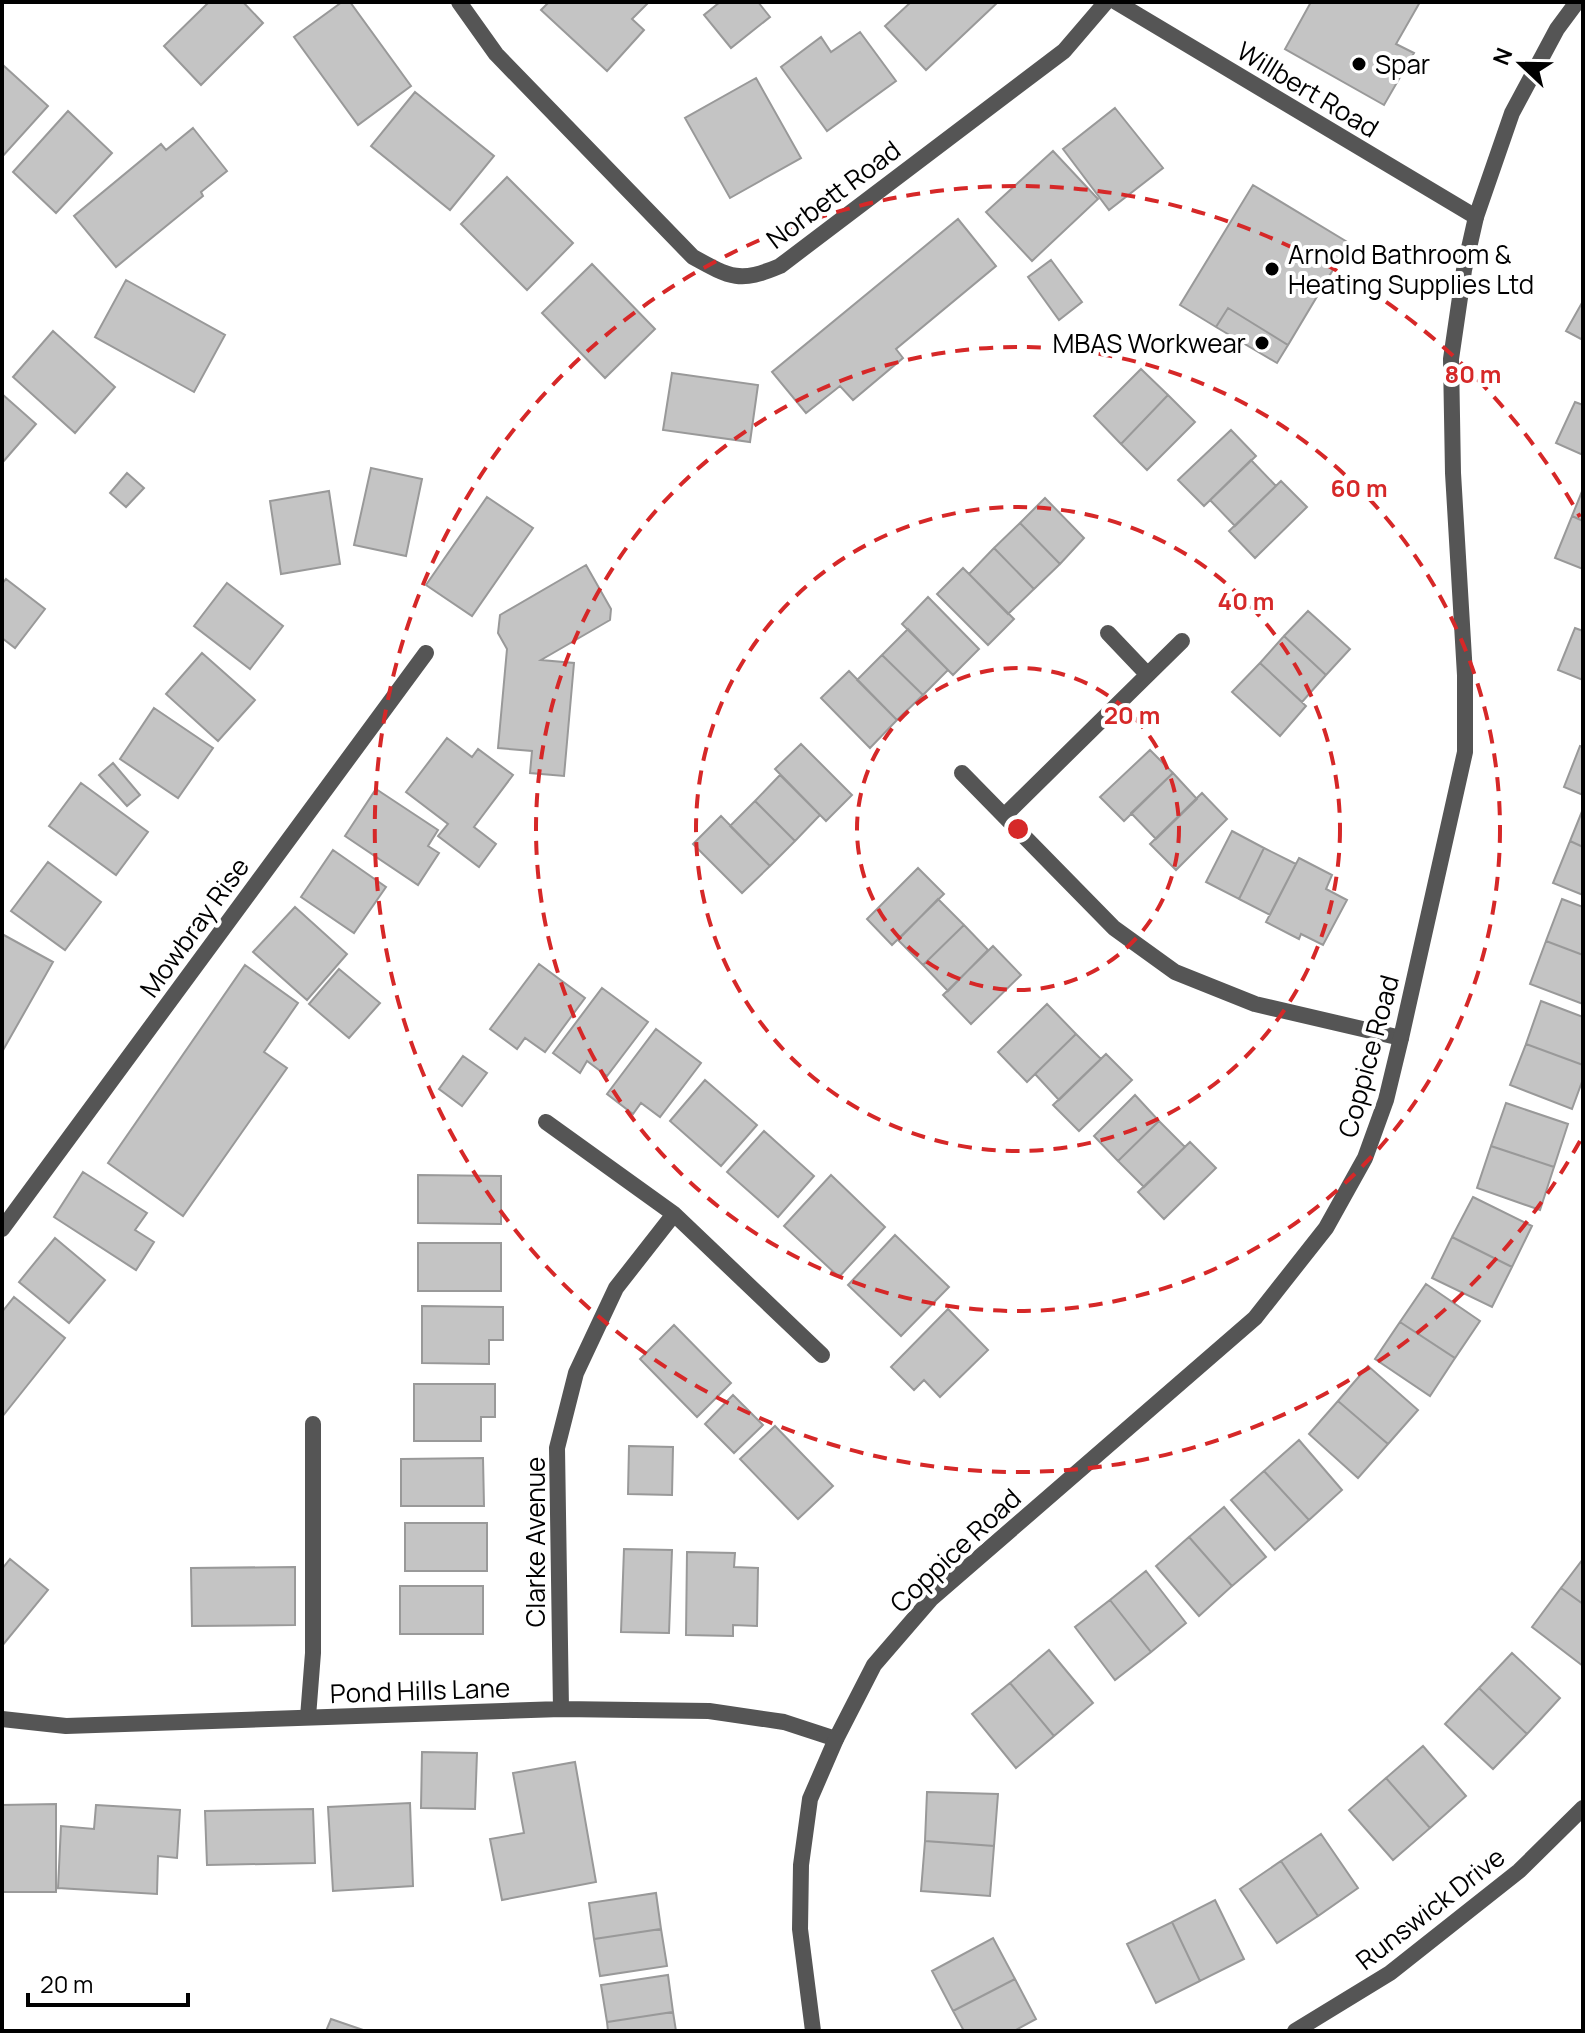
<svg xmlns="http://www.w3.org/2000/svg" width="1585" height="2033" font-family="Manrope,sans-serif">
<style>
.building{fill:#c4c4c4;stroke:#999;stroke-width:2}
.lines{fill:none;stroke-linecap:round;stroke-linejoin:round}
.service{stroke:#555;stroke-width:16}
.minor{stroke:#555;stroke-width:16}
.tertiary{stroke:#555;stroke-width:16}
.ring{fill:none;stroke:#d62828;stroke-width:4;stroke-dasharray:14 10}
.poi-dot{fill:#000;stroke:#fff;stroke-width:3}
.labels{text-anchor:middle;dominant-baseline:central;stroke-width:8;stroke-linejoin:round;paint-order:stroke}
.poi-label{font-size:26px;fill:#000;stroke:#fff;text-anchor:start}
.street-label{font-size:26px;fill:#000;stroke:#fff}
.centre{fill:#d62828;stroke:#fff;stroke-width:4}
.ring-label{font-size:24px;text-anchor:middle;font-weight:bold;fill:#d62828;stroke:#fff;stroke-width:8;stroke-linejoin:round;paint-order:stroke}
</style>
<rect width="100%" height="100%" fill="#fff"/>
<path class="building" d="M 209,2 L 243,2 L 263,23 L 201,85 L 164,46 Z
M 342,2 L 350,2 L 411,86 L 358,125 L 294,37 Z
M 549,2 L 649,2 L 632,19 L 644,30 L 607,71 L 541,10 Z
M 720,2 L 758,2 L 770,17 L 731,48 L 704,15 Z
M 911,2 L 998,2 L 926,70 L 885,26 Z
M 1311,2 L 1420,2 L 1396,44 L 1414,53 L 1384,105 L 1285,49 Z
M 860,32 L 896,81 L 827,131 L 781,67 L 821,37 L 831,52 Z
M 4,66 L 48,106 L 2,157 L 2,68 Z
M 756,78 L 801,158 L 730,198 L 685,118 Z
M 415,92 L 494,156 L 450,210 L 371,146 Z
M 1115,108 L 1163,168 L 1109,210 L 1063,149 Z
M 68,111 L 112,153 L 56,213 L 13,172 Z
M 193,128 L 227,171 L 201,192 L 203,196 L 116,267 L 74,216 L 161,144 L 166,150 Z
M 1053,151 L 1098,199 L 1032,261 L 986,212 Z
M 507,177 L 573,243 L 527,290 L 461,224 Z
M 1253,185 L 1349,243 L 1288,345 L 1228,308 L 1216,327 L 1180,305 Z
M 958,219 L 996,266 L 896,349 L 903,358 L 853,400 L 840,386 L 806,413 L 772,372 Z
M 1051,260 L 1082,302 L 1059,320 L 1028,277 Z
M 592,264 L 655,329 L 605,378 L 542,313 Z
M 126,280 L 225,335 L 194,392 L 95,337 Z
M 1583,301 L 1583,340 L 1566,331 Z
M 1228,308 L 1288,345 L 1277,363 L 1216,327 Z
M 53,331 L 115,387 L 75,433 L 13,377 Z
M 1141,369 L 1168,395 L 1121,444 L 1094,416 Z
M 672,373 L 758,385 L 750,442 L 663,430 Z
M 2,394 L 36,424 L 2,463 Z
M 1168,395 L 1195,422 L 1147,470 L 1121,444 Z
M 1575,402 L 1583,405 L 1583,455 L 1556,443 Z
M 1231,430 L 1256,456 L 1204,506 L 1178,480 Z
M 1251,460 L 1276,486 L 1235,526 L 1210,500 Z
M 371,468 L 422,479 L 406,556 L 354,545 Z
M 127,473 L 144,488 L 126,507 L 110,493 Z
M 1281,481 L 1307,507 L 1255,558 L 1229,531 Z
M 1583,489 L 1583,521 L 1572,516 Z
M 329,491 L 340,564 L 281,574 L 270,501 Z
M 487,497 L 533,528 L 472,616 L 426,585 Z
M 1045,498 L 1084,538 L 1060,564 L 1020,523 Z
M 1572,516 L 1583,521 L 1583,569 L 1555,558 Z
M 1020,523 L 1060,564 L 1034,589 L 994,548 Z
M 994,548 L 1034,589 L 1008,614 L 969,574 Z
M 586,565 L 611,609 L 610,620 L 541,660 L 574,663 L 564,776 L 530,773 L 532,751 L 498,748 L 507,649 L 498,633 L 500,615 Z
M 963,568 L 1014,619 L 988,645 L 937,594 Z
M 6,579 L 45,609 L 15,648 L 2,638 L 2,584 Z
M 227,583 L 283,626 L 250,669 L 194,626 Z
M 928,597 L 979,649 L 953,675 L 902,624 Z
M 1308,611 L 1350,649 L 1326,675 L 1284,636 Z
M 1575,628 L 1583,631 L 1583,680 L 1558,670 Z
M 908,629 L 948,670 L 923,695 L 882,655 Z
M 1284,636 L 1326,675 L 1302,702 L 1260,663 Z
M 202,653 L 255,700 L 218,741 L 166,694 Z
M 882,655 L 923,695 L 897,720 L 857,680 Z
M 1260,663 L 1306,706 L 1280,736 L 1232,692 Z
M 849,671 L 897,720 L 870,748 L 821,698 Z
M 154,708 L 213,748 L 178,798 L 120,759 Z
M 447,738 L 472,757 L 478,749 L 513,775 L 474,827 L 496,844 L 479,867 L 438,836 L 448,824 L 406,792 Z
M 801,744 L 852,795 L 826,821 L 775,769 Z
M 1580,746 L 1583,747 L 1583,795 L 1564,787 Z
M 1150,750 L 1173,773 L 1124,821 L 1100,797 Z
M 113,763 L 140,795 L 127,806 L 99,775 Z
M 1173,773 L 1197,799 L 1156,839 L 1131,813 Z
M 780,775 L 820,815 L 795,841 L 755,801 Z
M 81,783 L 148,832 L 116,875 L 49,826 Z
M 376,789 L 438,830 L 428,846 L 439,853 L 418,885 L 345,836 Z
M 1202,793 L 1227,819 L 1176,870 L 1150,844 Z
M 755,801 L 795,841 L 770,866 L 730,826 Z
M 1583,809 L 1583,847 L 1570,841 Z
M 721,816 L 770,866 L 742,893 L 693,844 Z
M 1232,831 L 1264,848 L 1239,899 L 1206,882 Z
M 1570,841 L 1583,847 L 1583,895 L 1553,883 Z
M 1264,848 L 1296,864 L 1270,915 L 1239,899 Z
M 333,850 L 386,887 L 354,933 L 301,897 Z
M 1299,858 L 1332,875 L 1326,889 L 1347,900 L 1323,945 L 1301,934 L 1299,939 L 1266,922 Z
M 48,862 L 101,902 L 65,950 L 11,911 Z
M 918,868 L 944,894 L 892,945 L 867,919 Z
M 938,899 L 964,925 L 923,965 L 898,940 Z
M 1562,899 L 1583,907 L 1583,955 L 1546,941 Z
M 295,907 L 347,954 L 307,1000 L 253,952 Z
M 964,925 L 988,950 L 948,991 L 923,965 Z
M 2,934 L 53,962 L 2,1052 Z
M 1546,941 L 1583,955 L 1583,1004 L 1530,984 Z
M 993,946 L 1021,975 L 971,1024 L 943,995 Z
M 539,964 L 585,998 L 545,1052 L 525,1038 L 517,1049 L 490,1029 Z
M 245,965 L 298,1003 L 264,1052 L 287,1068 L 183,1216 L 108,1163 Z
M 339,969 L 380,1003 L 349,1038 L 309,1004 Z
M 602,988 L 648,1022 L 607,1076 L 587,1061 L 580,1073 L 553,1053 Z
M 1541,1001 L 1583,1017 L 1583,1065 L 1526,1044 Z
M 1047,1004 L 1076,1034 L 1027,1082 L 998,1052 Z
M 656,1029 L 701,1063 L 660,1117 L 641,1103 L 633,1114 L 607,1094 Z
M 1076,1034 L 1101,1059 L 1059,1100 L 1035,1074 Z
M 1526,1044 L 1583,1065 L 1583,1079 L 1572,1109 L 1510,1085 Z
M 1106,1054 L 1132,1080 L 1079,1131 L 1053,1105 Z
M 463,1056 L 487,1073 L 462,1106 L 439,1089 Z
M 705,1080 L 757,1125 L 721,1166 L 670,1121 Z
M 1135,1095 L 1159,1121 L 1118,1161 L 1094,1136 Z
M 1506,1103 L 1568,1124 L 1554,1167 L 1491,1146 Z
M 1159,1121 L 1185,1147 L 1144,1187 L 1118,1161 Z
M 764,1131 L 814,1176 L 778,1217 L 727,1172 Z
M 1190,1142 L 1216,1168 L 1164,1219 L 1138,1192 Z
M 1491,1146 L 1554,1167 L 1540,1210 L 1477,1188 Z
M 83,1172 L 147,1213 L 135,1230 L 154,1242 L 136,1270 L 54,1217 Z
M 418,1175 L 501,1176 L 501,1224 L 418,1223 Z
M 831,1175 L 885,1227 L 839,1277 L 784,1226 Z
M 1473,1197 L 1532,1226 L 1512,1267 L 1452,1237 Z
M 895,1235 L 949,1287 L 901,1336 L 848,1285 Z
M 1452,1237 L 1512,1267 L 1492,1307 L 1432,1278 Z
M 55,1238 L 105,1280 L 69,1323 L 19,1282 Z
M 418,1243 L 501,1243 L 501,1291 L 418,1291 Z
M 1426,1284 L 1480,1321 L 1455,1358 L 1400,1322 Z
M 14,1297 L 65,1338 L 2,1417 L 2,1312 Z
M 422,1306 L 503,1307 L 503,1340 L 489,1340 L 489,1364 L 422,1363 Z
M 948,1309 L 988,1350 L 940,1397 L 924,1380 L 914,1390 L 891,1367 Z
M 1400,1322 L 1455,1358 L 1430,1396 L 1375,1359 Z
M 674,1325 L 731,1383 L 697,1417 L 640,1359 Z
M 1368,1366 L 1418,1410 L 1388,1444 L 1338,1401 Z
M 414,1384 L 495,1384 L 495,1417 L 481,1417 L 481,1441 L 414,1441 Z
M 733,1395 L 763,1425 L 734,1453 L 705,1424 Z
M 1338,1401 L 1388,1444 L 1358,1478 L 1309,1434 Z
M 775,1426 L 833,1486 L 798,1519 L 740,1459 Z
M 1299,1440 L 1342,1490 L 1309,1520 L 1264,1471 Z
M 629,1446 L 673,1447 L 672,1495 L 628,1494 Z
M 483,1458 L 484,1506 L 401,1506 L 401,1459 Z
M 1264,1471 L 1309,1520 L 1275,1550 L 1231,1500 Z
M 1224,1507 L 1266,1557 L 1232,1586 L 1189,1537 Z
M 405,1523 L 487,1523 L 487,1571 L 405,1571 Z
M 1189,1537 L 1232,1586 L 1199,1616 L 1156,1566 Z
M 624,1549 L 672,1550 L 669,1633 L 621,1632 Z
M 687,1552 L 735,1553 L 734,1567 L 758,1568 L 757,1626 L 733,1625 L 733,1636 L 686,1635 Z
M 10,1559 L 48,1590 L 2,1646 L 2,1569 Z
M 1583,1559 L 1583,1604 L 1561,1588 Z
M 295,1567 L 295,1625 L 192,1626 L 191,1568 Z
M 1146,1571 L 1186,1623 L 1151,1652 L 1110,1600 Z
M 400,1586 L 483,1586 L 483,1634 L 400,1634 Z
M 1561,1588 L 1583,1604 L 1583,1666 L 1532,1627 Z
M 1110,1600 L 1151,1652 L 1115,1680 L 1075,1627 Z
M 1049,1650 L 1093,1703 L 1054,1736 L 1010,1683 Z
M 1512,1653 L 1560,1698 L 1527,1734 L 1479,1688 Z
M 1010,1683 L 1054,1736 L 1016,1768 L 972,1714 Z
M 1479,1688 L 1527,1734 L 1493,1769 L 1445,1724 Z
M 1423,1746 L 1466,1796 L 1430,1828 L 1386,1778 Z
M 422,1752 L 477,1753 L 475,1809 L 421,1808 Z
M 575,1762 L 596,1882 L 502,1900 L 490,1839 L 524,1833 L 513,1773 Z
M 1386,1778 L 1430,1828 L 1393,1860 L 1349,1810 Z
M 927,1792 L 998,1794 L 994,1846 L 925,1841 Z
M 410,1803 L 413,1886 L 333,1891 L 328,1807 Z
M 56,1804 L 56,1892 L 2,1892 L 2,1805 Z
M 96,1805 L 180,1810 L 177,1858 L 158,1856 L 157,1894 L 58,1888 L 61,1826 L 94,1829 Z
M 313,1809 L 315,1863 L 207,1865 L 205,1811 Z
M 1321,1834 L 1358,1888 L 1318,1916 L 1281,1861 Z
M 925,1841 L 994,1846 L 990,1896 L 921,1891 Z
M 1281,1861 L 1318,1916 L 1277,1943 L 1240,1889 Z
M 656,1893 L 661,1929 L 594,1939 L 589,1903 Z
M 1215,1900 L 1244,1959 L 1200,1981 L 1172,1922 Z
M 1172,1922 L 1200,1981 L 1156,2003 L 1127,1944 Z
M 661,1929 L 667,1966 L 600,1976 L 594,1939 Z
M 993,1938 L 1015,1979 L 953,2011 L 932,1971 Z
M 668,1975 L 673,2012 L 607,2022 L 601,1985 Z
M 1015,1979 L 1036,2019 L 1014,2031 L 964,2031 L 953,2011 Z
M 673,2012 L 676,2031 L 608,2031 L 607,2022 Z
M 331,2019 L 366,2031 L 326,2031 Z"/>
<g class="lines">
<path class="service" d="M 308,1717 L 313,1653 L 313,1424"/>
<path class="minor" d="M 459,2 L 496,54 L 693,257 C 731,278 740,283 780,266 L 1064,51 L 1106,2
M 1116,2 L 1476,217
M 1108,633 L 1147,674
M 962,773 L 1114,928 L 1175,972 L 1255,1004 L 1401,1038
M 1004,816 L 1182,641
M 546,1122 L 674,1214 L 822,1355
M 2,1229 L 426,653
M 561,1709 L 557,1448 L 576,1373 L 616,1288 L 674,1214
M 2,1719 L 66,1726 L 561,1709 L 709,1711 L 784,1722 L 836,1739
M 1295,2031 L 1390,1973 L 1519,1871 L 1583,1808"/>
<path class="tertiary" d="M 813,2031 L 800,1929 L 801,1865 L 810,1799 L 836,1739 L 874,1665 L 931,1599 L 1255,1318 L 1326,1228 L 1365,1158 L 1386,1100 L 1401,1038 L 1465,752 L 1465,675 L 1453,473 L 1451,359 L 1464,270 L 1476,217 L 1512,113 L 1557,29 L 1577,2"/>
</g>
<g class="ring">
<circle cx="1018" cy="829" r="161"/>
<circle cx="1018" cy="829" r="322"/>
<circle cx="1018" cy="829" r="482"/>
<path d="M1580 1141A643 643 0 1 1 1580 517"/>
</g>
<g class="poi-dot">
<circle cx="1359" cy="64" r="8"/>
<circle cx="1272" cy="269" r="8"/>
<circle cx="1262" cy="343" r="8"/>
</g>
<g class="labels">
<g class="poi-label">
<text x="1375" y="64">Spar</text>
<text x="1288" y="254">Arnold Bathroom &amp;<tspan x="1288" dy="30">Heating Supplies Ltd</tspan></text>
<text x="1246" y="343" text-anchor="end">MBAS Workwear</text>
</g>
<g class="street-label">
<text transform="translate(1308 89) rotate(31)">Willbert Road</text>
<text transform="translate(833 194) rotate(-37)">Norbett Road</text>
<text transform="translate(194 927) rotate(-54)">Mowbray Rise</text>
<text transform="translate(1368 1056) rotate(-75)">Coppice Road</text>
<text transform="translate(535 1542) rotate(-90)">Clarke Avenue</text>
<text transform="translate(955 1550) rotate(-43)">Coppice Road</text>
<text transform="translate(420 1690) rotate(-2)">Pond Hills Lane</text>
<text transform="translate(1430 1908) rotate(-38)">Runswick Drive</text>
</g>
</g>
<circle cx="1018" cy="829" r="12" class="centre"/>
<g class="ring-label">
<text x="1473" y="383">80 m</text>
<text x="1359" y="497">60 m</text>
<text x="1246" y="610">40 m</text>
<text x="1132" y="724">20 m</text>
</g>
<rect width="1585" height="2033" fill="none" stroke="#000000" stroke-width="8"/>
<g transform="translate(1521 64) rotate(292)" stroke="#ffffff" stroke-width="6" paint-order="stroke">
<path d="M0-6L14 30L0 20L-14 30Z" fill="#000000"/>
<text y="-12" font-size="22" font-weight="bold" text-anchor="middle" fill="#000000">N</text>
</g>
<path d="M28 1993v12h160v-12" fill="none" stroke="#000000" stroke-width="4"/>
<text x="40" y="1993" font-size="24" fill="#000000" stroke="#ffffff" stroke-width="6" paint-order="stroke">20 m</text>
</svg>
